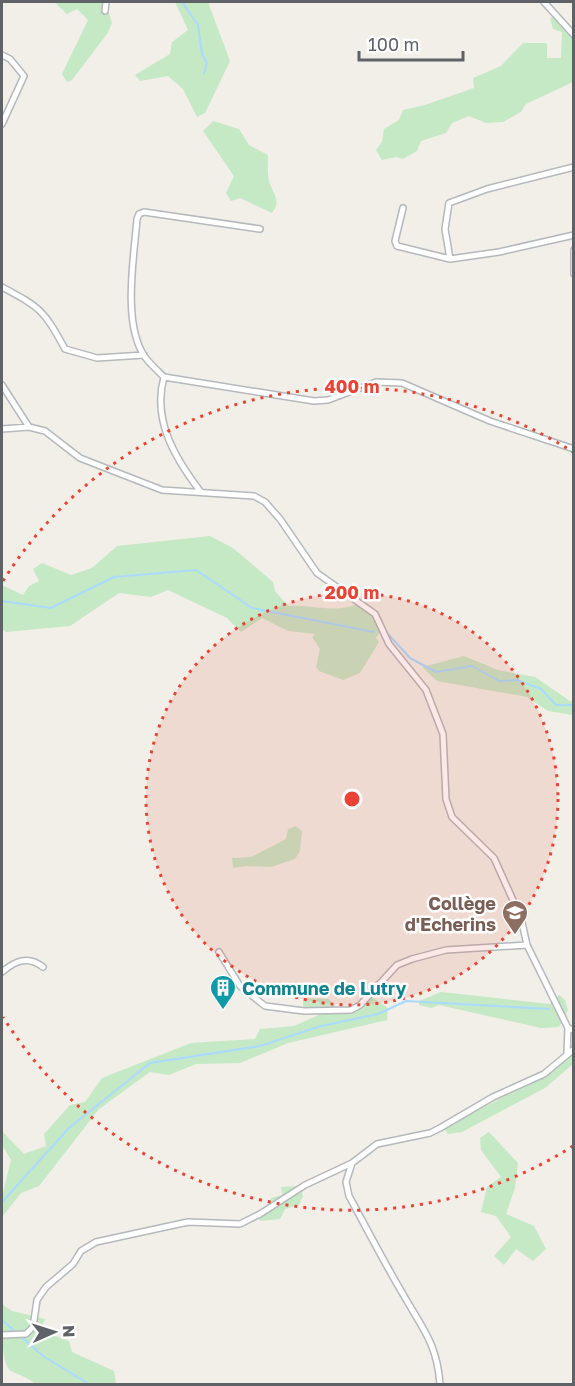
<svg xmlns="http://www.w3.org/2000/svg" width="575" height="1386" font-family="'Golos Text',sans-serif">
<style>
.green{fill:#c5e8c5}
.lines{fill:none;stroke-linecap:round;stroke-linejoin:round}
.stream{stroke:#aadaff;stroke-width:2}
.minor-casing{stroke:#b5b8bc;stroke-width:8}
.minor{stroke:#fff;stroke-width:5}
.ring{fill:none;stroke:#ea4335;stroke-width:3;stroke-dasharray:3 6}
.labels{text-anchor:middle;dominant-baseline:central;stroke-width:5;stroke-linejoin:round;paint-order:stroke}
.education-label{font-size:18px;font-weight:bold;fill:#785e54;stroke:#fff;text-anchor:end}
.culture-label{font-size:18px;font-weight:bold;fill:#0d838f;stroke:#fff;text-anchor:start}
.centre{fill:#ea4335;stroke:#fff;stroke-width:3}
.ring-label{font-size:18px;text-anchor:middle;font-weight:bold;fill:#ea4335;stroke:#fff;stroke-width:5;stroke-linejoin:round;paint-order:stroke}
</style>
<rect width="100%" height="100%" fill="#f1efe8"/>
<path class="green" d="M 54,2 L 100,2 L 107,7 L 112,23 L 107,34 L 72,80 L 67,82 L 62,74 L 88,20 L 77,9 L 67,14 Z
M 175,2 L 208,2 L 230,61 L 205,113 L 197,117 L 183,89 L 168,76 L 140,81 L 135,75 L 170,54 L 172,42 L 188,30 Z
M 561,17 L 573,30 L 573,82 L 526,104 L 521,112 L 503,122 L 486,123 L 469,116 L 452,123 L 446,133 L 421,141 L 417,151 L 403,159 L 396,157 L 382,160 L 376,150 L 382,142 L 384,129 L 399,120 L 403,110 L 425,105 L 474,88 L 473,78 L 501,66 L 523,43 L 547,43 L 547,58 L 561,58 L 562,32 L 553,29 L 550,18 Z
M 213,121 L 239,129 L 249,145 L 268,155 C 268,163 267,173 269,181 C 273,195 282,200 272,213 L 240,198 L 231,201 L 226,193 L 234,176 L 203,131 Z
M 210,536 L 233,548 L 273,582 L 275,591 L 288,606 C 315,604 333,614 357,604 L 370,614 L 381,630 L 376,638 L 379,642 L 360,673 L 343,680 L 319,671 L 316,667 L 320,649 L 312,637 L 315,634 L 288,631 L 262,618 L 241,632 L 227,618 L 168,590 L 151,597 L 119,593 L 70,626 L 6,632 L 2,629 L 2,585 L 23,595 L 29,586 L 39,581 L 33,569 L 42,563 L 71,575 L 92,568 L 117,546 Z
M 464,656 L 498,670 L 535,677 L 570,701 L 573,700 L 573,715 L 548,711 L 527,697 L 437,681 L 422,667 Z
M 296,826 L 302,831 L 300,851 L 295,859 L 271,867 L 246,866 L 233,868 L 232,858 L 251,857 L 286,839 L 288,829 Z
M 441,992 L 550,1004 L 559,995 L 565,1000 L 568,1010 L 559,1027 L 541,1028 L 439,1005 L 431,1008 L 419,1005 L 419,1001 Z
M 370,996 L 388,1008 L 387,1020 L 288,1043 L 240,1063 L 196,1064 L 169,1075 L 150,1072 L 99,1109 L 39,1186 L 21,1193 L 2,1217 L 2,1197 L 11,1160 L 2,1145 L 2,1131 L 24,1154 L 46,1146 L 44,1134 L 70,1105 L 85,1102 L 102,1078 L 191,1043 L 255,1039 L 260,1029 L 294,1026 L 319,1015 L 303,1006 L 303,998 L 329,999 L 339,1011 L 355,1011 Z
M 573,1051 L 573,1064 L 545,1088 L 462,1132 L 448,1134 L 444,1128 L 546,1075 L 560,1065 Z
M 489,1132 L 518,1163 L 515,1188 L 506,1214 L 534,1226 L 546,1249 L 533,1261 L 516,1249 L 504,1265 L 494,1256 L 511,1237 L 496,1216 L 481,1212 L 487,1187 L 501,1177 L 481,1150 L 480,1138 Z
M 300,1186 L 303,1196 L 299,1205 L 285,1209 L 280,1219 L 260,1221 L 258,1213 L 268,1207 L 271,1198 L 282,1195 L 281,1187 Z
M 2,1304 L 12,1311 L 45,1319 L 41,1331 L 69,1341 L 72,1352 L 114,1371 L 116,1384 L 35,1384 C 26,1376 21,1376 11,1371 C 0,1363 2,1320 2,1304 Z"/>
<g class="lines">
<path class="stream" d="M 182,2 L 198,25 L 202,54 L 207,63 L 204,74
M 2,601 L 51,608 L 114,577 L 196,570 L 252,608 L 374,632
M 388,634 L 410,658 L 436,672 L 472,666 L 499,681 L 517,680 L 541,689 L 556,705 L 574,705
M 2,1202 L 69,1128 L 150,1063 L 260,1046 L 321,1026 L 378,1014 L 406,1001 L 549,1009
M 2,1320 L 43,1356 L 89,1384"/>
<defs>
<path id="minor" d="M 544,2 L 574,35
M 105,11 L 106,2
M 2,55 L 10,59 L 24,76 L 2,124
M 403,208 L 395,241 L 397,246 L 450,259 L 499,252 L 574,235
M 574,250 L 574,274
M 450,259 L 445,229 L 449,203 L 487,189 L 574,167
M 2,287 C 41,308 43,309 65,349 L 97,358 L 144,355
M 164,377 L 314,401 L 328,400 L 376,382 L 402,383 L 490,421 L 574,449
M 2,385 L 29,427
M 2,429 L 29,427 L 45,431 L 80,458 L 162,490 L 254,496 L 265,502 L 280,519 L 317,573 L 375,614 L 389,644 L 426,690 L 443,734 L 446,799 L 452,817 L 494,858 L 521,918 L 527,945 L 568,1028 L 574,1030
M 200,491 C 175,458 152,420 164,377 C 158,371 150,364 145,357 C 122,324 134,257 137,219 L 139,214 L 144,212 L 260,229
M 219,952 L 240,986 L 265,1006 L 304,1011 L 351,1010 L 360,1005 L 397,965 L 412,959 L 446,950 L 527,945
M 2,972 C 15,961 28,955 43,967
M 567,1053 L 568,1028
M 352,1163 L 346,1182 L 349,1196 C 368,1231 386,1266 407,1301 C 425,1332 437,1346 440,1384
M 2,1335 L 26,1334 L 33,1327 L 37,1300 L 46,1287 L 73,1264 L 81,1251 L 96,1242 L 188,1222 L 240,1224 L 260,1214 L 305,1185 L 352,1163 L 377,1144 L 430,1133 L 440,1128 L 493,1097 L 544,1074 L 574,1049"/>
</defs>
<use href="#minor" class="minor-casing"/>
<use href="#minor" class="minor"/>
</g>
<circle cx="352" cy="799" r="206" fill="#ea4335" fill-opacity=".12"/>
<g class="ring">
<circle cx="352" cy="799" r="206"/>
<path d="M573 1146A412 412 0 0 1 3 1017M3 581A412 412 0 0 1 573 452"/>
</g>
<defs>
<symbol id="school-pin" viewBox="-11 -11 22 30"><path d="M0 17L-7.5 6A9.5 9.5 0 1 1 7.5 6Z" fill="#8d6e63" stroke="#fff"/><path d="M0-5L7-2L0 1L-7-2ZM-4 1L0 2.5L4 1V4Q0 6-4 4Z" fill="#fff"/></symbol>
<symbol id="building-pin" viewBox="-11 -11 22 30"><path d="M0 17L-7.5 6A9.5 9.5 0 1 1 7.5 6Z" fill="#0f9aa8" stroke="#fff"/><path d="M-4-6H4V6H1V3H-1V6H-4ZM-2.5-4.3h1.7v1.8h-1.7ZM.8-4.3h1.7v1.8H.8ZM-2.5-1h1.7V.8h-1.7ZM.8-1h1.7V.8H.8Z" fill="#fff"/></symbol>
</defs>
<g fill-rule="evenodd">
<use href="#school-pin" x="500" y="898" width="30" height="40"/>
<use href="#building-pin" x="208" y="973" width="30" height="40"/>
</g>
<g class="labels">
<g class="education-label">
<text x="496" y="903">Collège<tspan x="496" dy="21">d'Echerins</tspan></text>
</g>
<g class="culture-label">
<text x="242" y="988">Commune de Lutry</text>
</g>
</g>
<circle cx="352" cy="799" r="9" class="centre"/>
<g class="ring-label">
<text x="352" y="393">400 m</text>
<text x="352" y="599">200 m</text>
</g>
<rect width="575" height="1386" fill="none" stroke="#5f6368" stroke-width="6"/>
<g transform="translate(54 1332) rotate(87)" stroke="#ffffff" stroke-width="4.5" paint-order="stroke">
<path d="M0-4.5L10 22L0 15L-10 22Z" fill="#5f6368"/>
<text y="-9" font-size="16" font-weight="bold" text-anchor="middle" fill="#5f6368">N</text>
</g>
<path d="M359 51v9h104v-9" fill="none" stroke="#5f6368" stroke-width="3"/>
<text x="368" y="51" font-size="18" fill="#5f6368" stroke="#ffffff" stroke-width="4.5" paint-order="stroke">100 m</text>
</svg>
